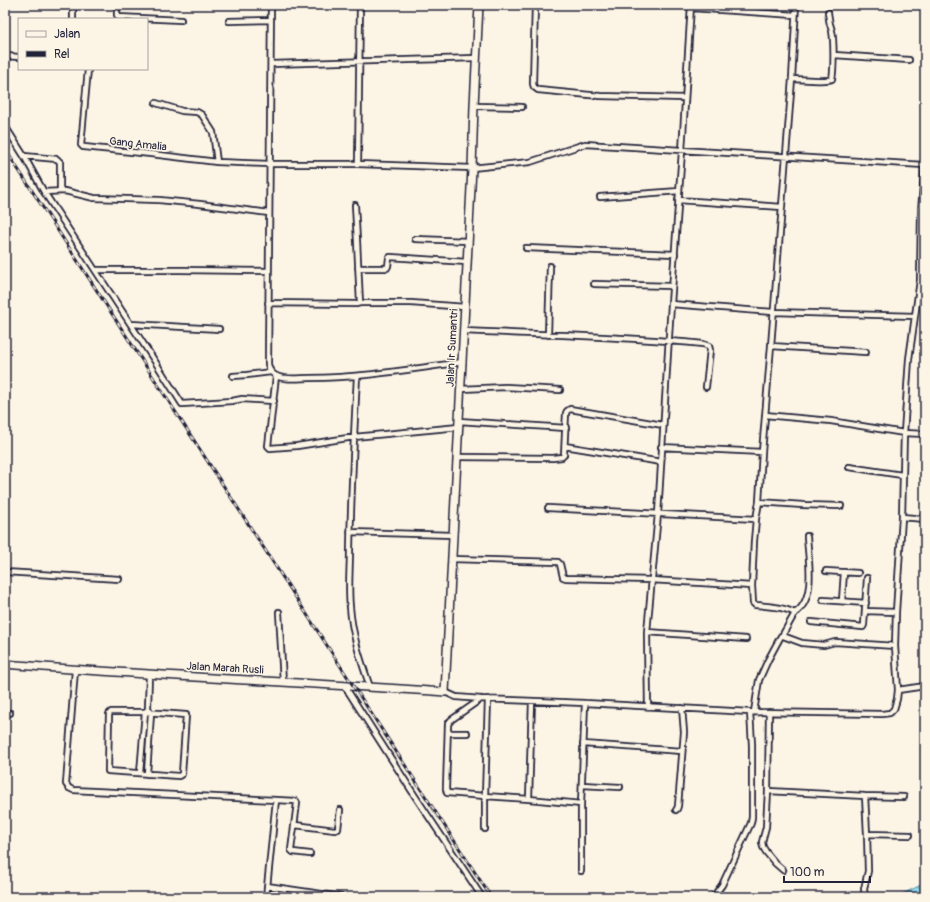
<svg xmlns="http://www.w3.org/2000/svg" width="930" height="902" font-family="Pangolin,sans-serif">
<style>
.water{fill:url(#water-rules);stroke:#6391a6}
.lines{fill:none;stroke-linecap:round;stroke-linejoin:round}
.street-casing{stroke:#22223b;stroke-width:8}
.secondary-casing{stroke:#22223b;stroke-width:10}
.street{stroke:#fcf5e5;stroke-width:4.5}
.secondary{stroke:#fcf5e5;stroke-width:7}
.rail-casing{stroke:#22223b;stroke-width:3}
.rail{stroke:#fcf5e5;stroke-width:1.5;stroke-dasharray:4.5;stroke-linecap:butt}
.labels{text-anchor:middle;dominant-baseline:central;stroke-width:3.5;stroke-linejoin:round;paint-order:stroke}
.street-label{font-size:11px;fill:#22223b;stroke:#fcf5e5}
</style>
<defs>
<pattern id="water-rules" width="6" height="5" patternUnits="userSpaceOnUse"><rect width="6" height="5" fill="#8edbee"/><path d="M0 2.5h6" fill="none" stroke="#7abccd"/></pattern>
</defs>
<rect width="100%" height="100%" fill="#fcf5e5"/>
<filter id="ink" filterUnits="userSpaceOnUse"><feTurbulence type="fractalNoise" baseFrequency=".025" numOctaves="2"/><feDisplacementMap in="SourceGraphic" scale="8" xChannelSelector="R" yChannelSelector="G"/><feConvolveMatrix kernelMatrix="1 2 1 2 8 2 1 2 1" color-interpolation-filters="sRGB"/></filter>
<g filter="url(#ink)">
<path class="water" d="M 925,884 L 925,897 L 896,897 L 921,885 Z"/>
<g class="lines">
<defs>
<path id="street" d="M 117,5 L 117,15 L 118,17 L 181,20
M 271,5 L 268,364 C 269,371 273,375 279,377 C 288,380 301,378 310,378 C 362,378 412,369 463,362
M 535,5 L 533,84 L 534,87 L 538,90 L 600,96 L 685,98
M 691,8 L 795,15
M 73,19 L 73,5
M 229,21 L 271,20
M 834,55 L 909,60
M 5,56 L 19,57
M 271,64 L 476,58
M 88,69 L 81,145 L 83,147 L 84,147 L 151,154 L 217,162 L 270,164 L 358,164 L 472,168 L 530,162 L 585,144 L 924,165
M 792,79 C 802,79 824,82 832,79 C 834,69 834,41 832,31 C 829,23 829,21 828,12
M 156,103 L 182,111 L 197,112 L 202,115 L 213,132 L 217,162
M 474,106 L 522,107
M 5,126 L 24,156 L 44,192 L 156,363 L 182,404 L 232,401 L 242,399 L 274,401
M 24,156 L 57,159 L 60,162 L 60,191
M 358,164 L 360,5
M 44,192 L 65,191 L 94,198 L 159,200 L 200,204 L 269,213
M 600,197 L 679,191
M 678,200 L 782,207
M 355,205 L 357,241 L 360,303
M 415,239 L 468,241
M 526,248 L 675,254
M 358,268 L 387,268 L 388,266 L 389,258 L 390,257 L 467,262
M 96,270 L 181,270 L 268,271
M 594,284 L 672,286
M 268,303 L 356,304 L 360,303 L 411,303 L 465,307
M 671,304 L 773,312 L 915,316
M 131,324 L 219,329
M 464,331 C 544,335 624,336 703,344 L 709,346 L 710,350 L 706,387
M 548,335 L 550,266
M 771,346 L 866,352
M 233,376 L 247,375 L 271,372
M 276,376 L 268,446 L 270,448 L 297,446 L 354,437 L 459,427
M 357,376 C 354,434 351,492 350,550 C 350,569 348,588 350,607 C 352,635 361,661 370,687
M 461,389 L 506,387 L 560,390
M 765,415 L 831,421 L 904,433 L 925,434
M 459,421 L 566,428
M 565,446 L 661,462
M 661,447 L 762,452
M 457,457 L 553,458 L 562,457 L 564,455 L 566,413 L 567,411 L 570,409 L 663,425
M 849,467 L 902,475
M 759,502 L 803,505 L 841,506
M 548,508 L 756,519
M 902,517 L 925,519
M 350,532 L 453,535
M 452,559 L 558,562 L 560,564 L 563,577 L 566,578 L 651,580 L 752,586 L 754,541 L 756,519 L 759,502 L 762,452 L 771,346 L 792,79 L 796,5
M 826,571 L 858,573
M 5,572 L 119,579
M 752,586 L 753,603 L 755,605 C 769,606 783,607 795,613 C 817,599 808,558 807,536
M 823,600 L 866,603
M 842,601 L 844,572
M 865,611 L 896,612
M 279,612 L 283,682
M 811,622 L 863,627 L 864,625 L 867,578
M 647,632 L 746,639
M 782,636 L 795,613
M 75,670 L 66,784 L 69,788 L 73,790 L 276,800 L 266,897
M 344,685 L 415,796 L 482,897
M 898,690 L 925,686
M 445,692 L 456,697 L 481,699 L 585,703 L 750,712 L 882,714 L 890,713 L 894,709 L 897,699 L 898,690 L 895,646 L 896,612 L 902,517 L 904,433 L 909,359 L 920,280 L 921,210 L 925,162
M 481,699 L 451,720 L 448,724 L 446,789 L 447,793 L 485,796 L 529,799 L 581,804
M 648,707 L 647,632 L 658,514 L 671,304 L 682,151 L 691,5
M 111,712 L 145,712 L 186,715 L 182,774 L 179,776 L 108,771 L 109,714 Z
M 754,712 L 759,680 L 768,660 L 781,636 L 783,636 L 802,643 L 824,645 L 835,642 L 895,646
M 769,712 L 768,791 L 766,827 L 762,842 L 763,847 L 766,852 L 775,863 L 783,870
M 5,713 L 10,713
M 448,733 L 467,733
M 583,744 L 682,751
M 140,773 L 145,712 L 146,711
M 147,774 L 151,713 L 148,708 L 149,675
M 582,785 L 620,787
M 768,791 L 865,796 L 904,797
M 865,796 L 867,834 L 910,835
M 529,799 L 532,701
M 276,800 L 296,801 L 297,803 L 291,850 L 293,852 L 310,854
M 676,810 L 677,809 L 678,806 L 684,732 L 682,708
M 295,825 L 335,830 L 338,829 L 340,810
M 485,829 L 485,796 L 488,699
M 581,871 L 581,804 L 585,703
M 267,886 L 342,897
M 713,897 L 722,885 L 751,823 L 752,817 L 752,745 L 750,712
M 865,897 L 864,889 L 868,871 L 867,834"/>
<path id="secondary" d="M 5,664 C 151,676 298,682 445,692 L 472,168 L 474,106 L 479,5"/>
</defs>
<use href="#street" class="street-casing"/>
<use href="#secondary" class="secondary-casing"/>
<use href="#street" class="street"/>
<use href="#secondary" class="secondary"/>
<defs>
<path id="rail" d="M 5,149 L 341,667 L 491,897"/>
</defs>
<use href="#rail" class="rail-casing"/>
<use href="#rail" class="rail"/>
</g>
</g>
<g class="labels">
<g class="street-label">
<text transform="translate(138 144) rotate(6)">Gang Amalia</text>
<text transform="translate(452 348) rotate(-87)">Jalan Ir Sumantri</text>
<text transform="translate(225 668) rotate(3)">Jalan Marah Rusli</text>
</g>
</g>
<rect width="930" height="902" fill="none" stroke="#fcf5e5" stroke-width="20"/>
<rect x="10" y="10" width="910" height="882" fill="none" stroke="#22223b" stroke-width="1.5" filter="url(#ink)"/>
<rect x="18" y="18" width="130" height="52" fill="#fcf5e5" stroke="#a5a1a1"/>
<rect x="26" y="31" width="20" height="6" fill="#fcf5e5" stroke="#a5a1a1"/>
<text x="54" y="38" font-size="12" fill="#22223b">Jalan</text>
<rect x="26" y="51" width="20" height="6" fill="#22223b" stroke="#a5a1a1"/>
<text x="54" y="58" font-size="12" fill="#22223b">Rel</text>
<path d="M784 876v6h86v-6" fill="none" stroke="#22223b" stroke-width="2"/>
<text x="790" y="876" font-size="12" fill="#22223b" stroke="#fcf5e5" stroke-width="3" paint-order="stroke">100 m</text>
</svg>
